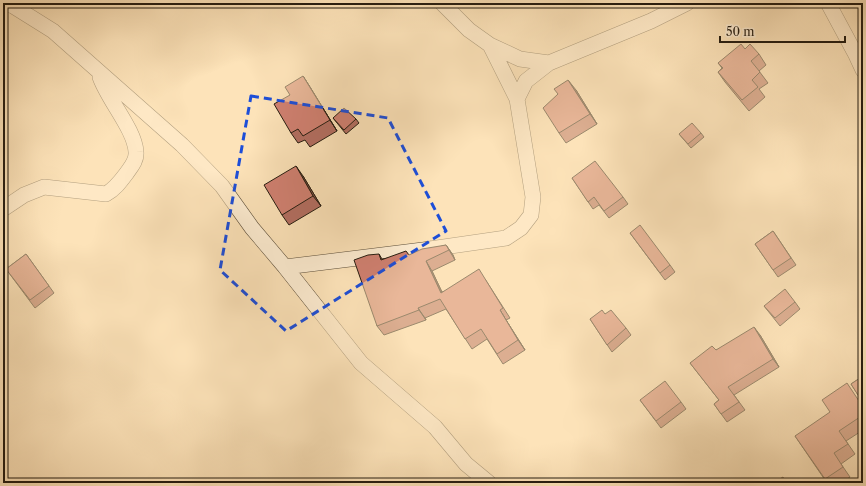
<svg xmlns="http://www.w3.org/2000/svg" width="866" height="486" font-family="'Libre Caslon Text',serif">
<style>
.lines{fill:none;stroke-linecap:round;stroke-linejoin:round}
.minor-casing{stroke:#5b4e3a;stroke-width:16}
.minor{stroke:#feedd2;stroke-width:15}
.wall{fill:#b36e61;stroke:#251c10}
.shaded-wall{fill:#925a4f;stroke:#251c10}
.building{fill:#d08071;stroke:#251c10}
.marked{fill:none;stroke:#1d4ed8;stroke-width:3;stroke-dasharray:8 5;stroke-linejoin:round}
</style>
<rect width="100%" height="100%" fill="#fde3b9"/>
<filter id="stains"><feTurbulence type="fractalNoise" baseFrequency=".005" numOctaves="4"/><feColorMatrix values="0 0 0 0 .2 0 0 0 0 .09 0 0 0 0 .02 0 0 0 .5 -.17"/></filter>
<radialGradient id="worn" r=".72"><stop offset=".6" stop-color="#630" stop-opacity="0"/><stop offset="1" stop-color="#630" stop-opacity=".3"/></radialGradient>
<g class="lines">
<defs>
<path id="minor" d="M 6,3 L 13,6 L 53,31 L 182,145 L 222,186 L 252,228 L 285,267 L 361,363 L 435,427 L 466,464 L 489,483
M 442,3 L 469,30 L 490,45 L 520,59 L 549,63
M 828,3 L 856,55 L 863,70
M 490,45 L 517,99
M 3,209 L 24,195 L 44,187 L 106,194 C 115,189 120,182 126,174 C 130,168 137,161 136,152 C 135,130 108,100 100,77
M 285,267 L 423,250 L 506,238 L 521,228 L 531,215 L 533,197 L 517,99 L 526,81 L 549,63 L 651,21 L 687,3"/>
</defs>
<use href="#minor" class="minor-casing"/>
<use href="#minor" class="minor"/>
</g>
<path class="wall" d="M 573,3 L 601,3 L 601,6 L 576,7 Z
M 745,49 L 759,54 L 766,65 L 759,71 L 768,83 L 759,89 L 765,97 L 749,111 L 725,82 L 718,72 L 722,68 L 718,63 Z
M 303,76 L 310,87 L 337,131 L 310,147 L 305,140 L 298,143 L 291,133 L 290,95 Z
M 576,90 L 597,124 L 566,143 L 559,133 Z
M 333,118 L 356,119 L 359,123 L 346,134 Z
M 701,133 L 704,137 L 691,148 L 679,134 Z
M 303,176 L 321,206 L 289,225 L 282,215 Z
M 572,178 L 623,197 L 628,204 L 609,218 L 599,205 L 593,209 Z
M 773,231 L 796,265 L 778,277 L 755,244 Z
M 630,233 L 670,265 L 675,272 L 665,280 Z
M 446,245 L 453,255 L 455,260 L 432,271 L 442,292 L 485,279 L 510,318 L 506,320 L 525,350 L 503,364 L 487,339 L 472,349 L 446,309 L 425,318 L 426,320 L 384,335 L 377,326 L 379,254 L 382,259 L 409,255 Z
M 26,254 L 54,293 L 35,308 L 6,269 Z
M 795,302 L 800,309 L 780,326 L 764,306 Z
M 605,314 L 626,328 L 631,335 L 612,352 L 590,319 Z
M 760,335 L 779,367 L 734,395 L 745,410 L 727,422 L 714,404 L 719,400 L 690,363 L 716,350 Z
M 863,376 L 863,397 L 860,398 L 851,384 Z
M 640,400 L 681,402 L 686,409 L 661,428 Z
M 863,407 L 863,430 L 846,441 L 855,454 L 841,464 L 850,477 L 841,483 L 827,483 L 795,436 Z"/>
<path class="shaded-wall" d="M 303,76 L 310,87 L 337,131 L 330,120 Z
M 568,80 L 576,90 L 597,124 L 590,114 Z
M 296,166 L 303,176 L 321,206 L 313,196 Z
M 446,245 L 453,255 L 455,260 Z
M 426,261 L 432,271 L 447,303 L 441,293 Z
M 418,308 L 425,318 L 426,320 L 419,310 Z
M 500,310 L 506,320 L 525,350 L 518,340 Z
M 754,327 L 760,335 L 779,367 L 773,359 Z"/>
<path class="building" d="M 741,44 L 745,49 L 750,44 L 759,54 L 751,61 L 760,72 L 752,80 L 758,87 L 742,100 L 718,72 L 723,68 L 718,63 Z
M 303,76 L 330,120 L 303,136 L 298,129 L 291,133 L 274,104 L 290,95 L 285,87 Z
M 568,80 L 590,114 L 559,133 L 543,108 L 558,94 L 554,89 Z
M 344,108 L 356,119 L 344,130 L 333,118 Z
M 692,123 L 701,133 L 688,144 L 679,134 Z
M 595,161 L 623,197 L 604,211 L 594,197 L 588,202 L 572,178 Z
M 296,166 L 313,196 L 282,215 L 264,185 Z
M 640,225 L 670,265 L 660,273 L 630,233 Z
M 773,231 L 791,258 L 773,270 L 755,244 Z
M 446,245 L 449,250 L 426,261 L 441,293 L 479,269 L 503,308 L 500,310 L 518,340 L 497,354 L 481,329 L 465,339 L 440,299 L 418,308 L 419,310 L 377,326 L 354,260 L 368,255 L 379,254 L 381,260 L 406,251 L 409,255 L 422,249 Z
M 26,254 L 49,286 L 30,300 L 6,269 Z
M 785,289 L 795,302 L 775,318 L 764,306 Z
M 602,310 L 605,314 L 611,310 L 626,328 L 607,345 L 590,319 Z
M 754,327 L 773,359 L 728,387 L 739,402 L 721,414 L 714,404 L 719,400 L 690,363 L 712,346 L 716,350 Z
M 863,376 L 863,392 L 858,395 L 851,384 Z
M 665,381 L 681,402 L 656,421 L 640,400 Z
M 847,383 L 863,407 L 863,415 L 839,431 L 848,444 L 834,453 L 843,467 L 825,479 L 795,436 L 830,412 L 822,400 Z
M 783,477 L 786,483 L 773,483 Z
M 863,477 L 863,483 L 855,483 Z"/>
<path d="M0 0H866V486H0ZM 251,96 L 388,118 L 446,231 L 286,331 L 220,270 Z" fill="#fde3b9" fill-opacity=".55" fill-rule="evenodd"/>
<path class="marked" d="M 251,96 L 388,118 L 446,231 L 286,331 L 220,270 Z"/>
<rect width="866" height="486" fill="none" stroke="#fde3b9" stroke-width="16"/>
<rect x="4" y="4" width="858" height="478" fill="none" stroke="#251c10" stroke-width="2"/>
<rect x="8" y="8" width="850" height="470" fill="none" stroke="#251c10"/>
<path d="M720 36v6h125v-6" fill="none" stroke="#251c10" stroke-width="2"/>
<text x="726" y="36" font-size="12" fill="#251c10" stroke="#feedd2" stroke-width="3" paint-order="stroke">50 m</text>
<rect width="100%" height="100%" filter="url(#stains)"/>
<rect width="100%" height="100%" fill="url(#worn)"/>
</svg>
